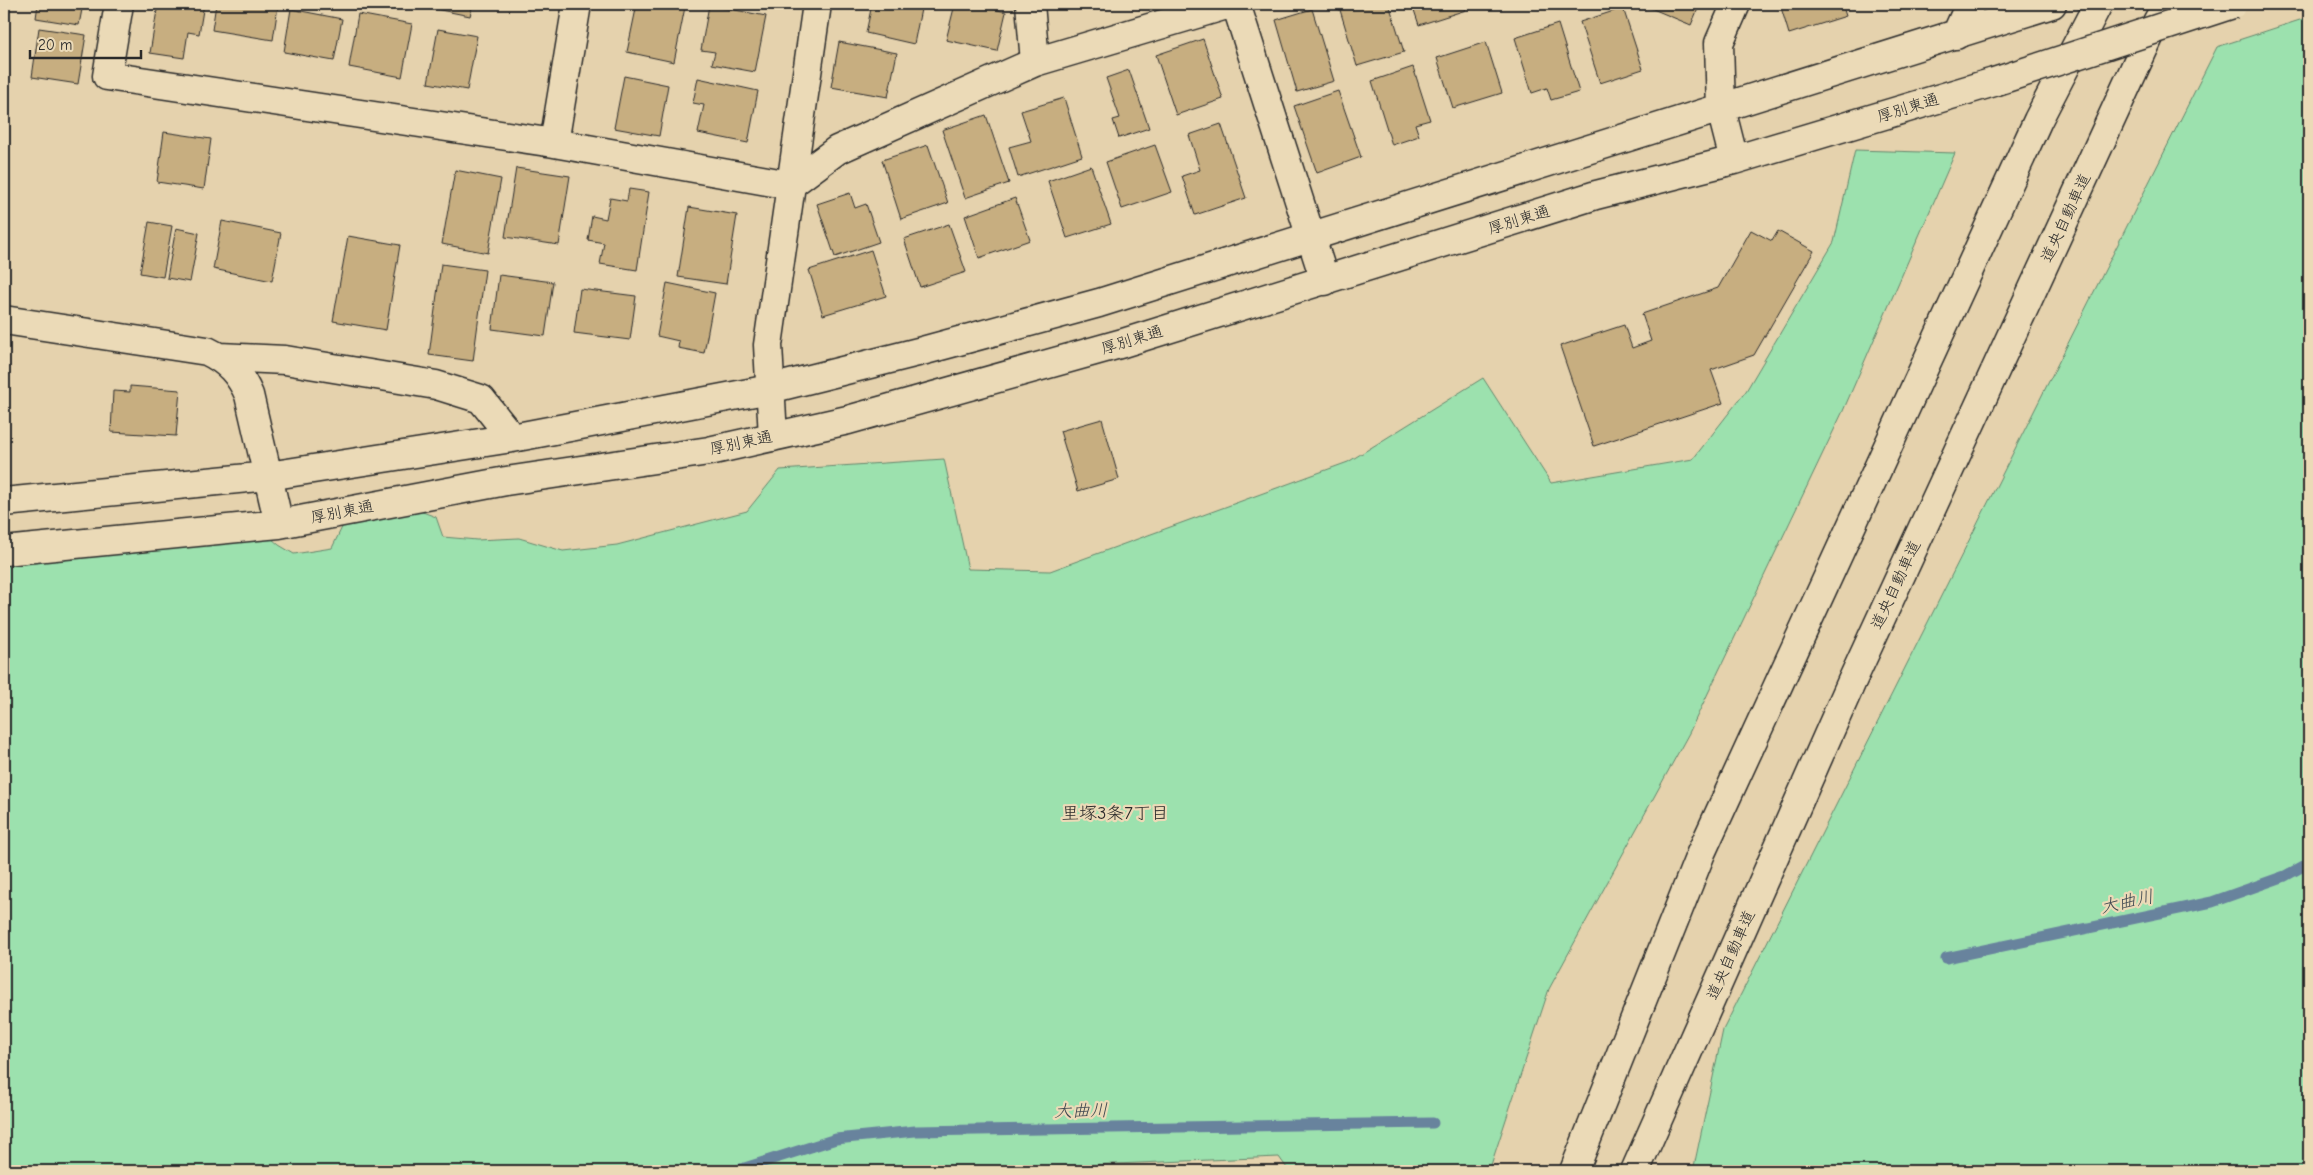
<svg xmlns="http://www.w3.org/2000/svg" width="2313" height="1175" font-family="'Comic Neue','Klee One',sans-serif">
<style>
.green{fill:#9ce1ae;stroke:#64866c}
.lines{fill:none;stroke-linecap:round;stroke-linejoin:round}
.stream{stroke:#67839d;stroke-width:11}
.building{fill:#c7ae80;stroke:#2b2b2b}
.minor-casing{stroke:#2b2b2b;stroke-width:31}
.highway-casing{stroke:#2b2b2b;stroke-width:31}
.minor{stroke:#ebdab7;stroke-width:28}
.highway{stroke:#ebdab7;stroke-width:28}
.minor-bridge-casing{stroke:#2b2b2b;stroke-width:31;stroke-linecap:butt}
.minor-bridge{stroke:#ebdab7;stroke-width:28}
.labels{text-anchor:middle;dominant-baseline:central;stroke-width:4.5;stroke-linejoin:round;paint-order:stroke}
.street-label{font-size:16px;fill:#2b2b2b;stroke:#ebdab7}
.neighbourhood-label{font-size:18px;fill:#2b2b2b;stroke:#ebdab7}
.water-label{font-size:18px;font-style:italic;fill:#3f4851;stroke:#ebdab7}
</style>
<rect width="100%" height="100%" fill="#e5d2ad"/>
<filter id="ink" filterUnits="userSpaceOnUse"><feTurbulence type="fractalNoise" baseFrequency=".02" numOctaves="2"/><feDisplacementMap in="SourceGraphic" scale="10" xChannelSelector="R" yChannelSelector="G"/><feConvolveMatrix kernelMatrix="1 2 1 2 8 2 1 2 1" color-interpolation-filters="sRGB"/></filter>
<g filter="url(#ink)">
<path class="green" d="M 2309,17 L 2309,1171 L 1693,1171 L 1723,1030 L 2217,47 Z
M 1855,150 L 1955,153 L 1843,411 L 1689,733 L 1549,989 L 1489,1171 L 1289,1171 L 1279,1157 L 952,1171 L 4,1171 L 4,560 L 264,532 L 279,545 L 294,554 L 332,548 L 346,519 L 420,511 L 436,517 L 443,537 L 477,540 L 519,538 L 563,551 L 617,545 L 747,511 L 780,470 L 944,459 L 968,569 L 1050,571 L 1348,462 L 1483,378 L 1551,483 L 1693,459 L 1746,391 L 1834,242 Z"/>
<g class="lines">
<path class="stream" d="M 1946,958 L 2212,902 L 2285,876 L 2309,863
M 735,1171 L 836,1139 L 915,1131 L 1433,1123"/>
</g>
<path class="building" d="M 38,4 L 83,4 L 79,25 L 36,18 Z
M 158,4 L 204,4 L 199,34 L 188,32 L 184,58 L 150,53 Z
M 216,4 L 265,4 L 278,6 L 273,40 L 212,30 Z
M 421,4 L 473,4 L 470,16 L 420,6 Z
M 516,4 L 549,4 L 548,9 Z
M 637,4 L 670,4 L 685,7 L 674,62 L 627,52 Z
M 872,4 L 922,4 L 914,44 L 866,33 Z
M 955,4 L 973,4 L 1006,12 L 997,51 L 946,40 Z
M 1362,4 L 1389,4 L 1404,52 L 1357,66 L 1340,10 Z
M 1412,4 L 1464,4 L 1466,10 L 1419,25 Z
M 1641,4 L 1700,4 L 1691,25 Z
M 1780,4 L 1842,4 L 1846,16 L 1789,34 Z
M 709,5 L 766,16 L 755,72 L 712,64 L 715,52 L 701,50 Z
M 1623,8 L 1643,69 L 1600,83 L 1580,22 Z
M 291,9 L 342,19 L 334,61 L 284,52 Z
M 1312,9 L 1334,81 L 1297,92 L 1276,20 Z
M 358,14 L 412,24 L 402,77 L 349,67 Z
M 1558,24 L 1579,92 L 1551,100 L 1547,88 L 1532,93 L 1515,38 Z
M 39,28 L 86,35 L 78,84 L 32,77 Z
M 438,29 L 477,36 L 467,90 L 428,83 Z
M 1203,39 L 1223,99 L 1176,115 L 1156,55 Z
M 839,42 L 897,53 L 888,97 L 831,87 Z
M 1486,42 L 1502,93 L 1453,108 L 1437,58 Z
M 1413,67 L 1430,120 L 1415,124 L 1419,136 L 1392,145 L 1372,81 Z
M 1129,70 L 1149,128 L 1119,138 L 1113,120 L 1120,118 L 1106,78 Z
M 624,76 L 668,85 L 659,136 L 614,128 Z
M 698,78 L 758,91 L 748,143 L 698,133 L 704,105 L 693,103 Z
M 1338,91 L 1361,157 L 1317,173 L 1294,106 Z
M 1064,98 L 1082,156 L 1018,177 L 1009,147 L 1031,141 L 1021,111 Z
M 986,115 L 1009,183 L 965,198 L 942,130 Z
M 1221,124 L 1246,198 L 1195,215 L 1182,176 L 1200,170 L 1189,135 Z
M 164,132 L 211,139 L 204,189 L 157,182 Z
M 928,145 L 948,203 L 901,219 L 882,160 Z
M 1155,145 L 1172,192 L 1122,209 L 1106,162 Z
M 1091,166 L 1111,224 L 1067,238 L 1048,181 Z
M 516,168 L 570,176 L 559,245 L 505,237 Z
M 455,170 L 501,179 L 488,253 L 442,244 Z
M 629,189 L 649,192 L 637,270 L 600,264 L 604,243 L 588,240 L 592,216 L 606,219 L 610,198 L 627,201 Z
M 850,193 L 855,208 L 866,204 L 879,242 L 835,257 L 817,204 Z
M 1015,198 L 1030,240 L 979,258 L 965,216 Z
M 689,207 L 737,215 L 726,284 L 678,277 Z
M 222,221 L 281,233 L 272,281 L 213,269 Z
M 149,222 L 172,226 L 163,277 L 140,273 Z
M 949,224 L 966,272 L 920,287 L 904,239 Z
M 176,228 L 199,233 L 190,282 L 167,278 Z
M 1751,230 L 1772,241 L 1778,231 L 1814,251 L 1754,355 L 1711,370 L 1723,403 L 1594,446 L 1560,346 L 1624,325 L 1632,348 L 1651,341 L 1642,314 L 1718,288 Z
M 348,236 L 400,245 L 386,330 L 333,321 Z
M 871,250 L 886,296 L 823,315 L 809,270 Z
M 441,264 L 485,270 L 473,361 L 429,355 Z
M 499,275 L 553,282 L 545,336 L 492,329 Z
M 667,283 L 715,293 L 704,353 L 678,348 L 679,341 L 657,336 Z
M 580,289 L 636,296 L 630,340 L 574,333 Z
M 130,386 L 180,390 L 176,436 L 111,432 L 113,391 L 130,392 Z
M 1102,419 L 1119,479 L 1078,491 L 1060,431 Z"/>
<g class="lines">
<defs>
<path id="minor" d="M 119,4 L 107,76 L 554,143 L 790,185 L 837,150 L 1035,62 L 1230,4
M 1030,4 L 1035,62
M 1236,4 L 1325,281
M 1956,35 L 1970,4
M 554,143 L 577,4
M 1734,160 L 1721,109 L 1719,43 L 1736,4
M 4,320 L 207,351 C 228,361 240,374 249,395 L 279,524
M 219,357 L 285,360 L 436,385 L 481,399 L 512,438
M 773,437 L 768,345 L 817,4
M 4,502 L 268,476 L 512,438 L 770,389 L 922,351 L 1099,303 L 2052,4
M 4,551 L 279,524 L 506,481 L 709,451 L 848,420 L 1123,343 L 1596,195 L 1734,160 L 1994,82"/>
<path id="highway" d="M 1574,1171 L 1701,853 L 2038,120 L 2098,4
M 1635,1171 L 1852,681 L 2149,37 L 2167,4"/>
</defs>
<use href="#minor" class="minor-casing"/>
<use href="#highway" class="highway-casing"/>
<use href="#minor" class="minor"/>
<use href="#highway" class="highway"/>
<defs>
<path id="minor-bridge" d="M 1994,82 L 2233,4"/>
</defs>
<use href="#minor-bridge" class="minor-bridge-casing"/>
<use href="#minor-bridge" class="minor-bridge"/>
</g>
</g>
<g class="labels">
<g class="street-label">
<text transform="translate(1908 108) rotate(-17)">厚別東通</text>
<text transform="translate(2066 218) rotate(-65)">道央自動車道</text>
<text transform="translate(1519 220) rotate(-17)">厚別東通</text>
<text transform="translate(1132 340) rotate(-17)">厚別東通</text>
<text transform="translate(741 443) rotate(-12)">厚別東通</text>
<text transform="translate(342 512) rotate(-11)">厚別東通</text>
<text transform="translate(1896 585) rotate(-65)">道央自動車道</text>
<text transform="translate(1731 955) rotate(-66)">道央自動車道</text>
</g>
<g class="neighbourhood-label">
<text x="1115" y="813">里塚3条7丁目</text>
</g>
<g class="water-label">
<text transform="translate(2127 902) rotate(-12)">大曲川</text>
<text transform="translate(1081 1111) rotate(-1)">大曲川</text>
</g>
</g>
<rect width="2313" height="1175" fill="none" stroke="#ebdab7" stroke-width="20"/>
<rect x="10" y="10" width="2293" height="1155" fill="none" stroke="#2b2b2b" stroke-width="2" filter="url(#ink)"/>
<path d="M30 50v8h111v-8" fill="none" stroke="#2b2b2b" stroke-width="2.5"/>
<text x="38" y="50" font-size="15" fill="#2b2b2b" stroke="#ebdab7" stroke-width="4" paint-order="stroke">20 m</text>
</svg>
